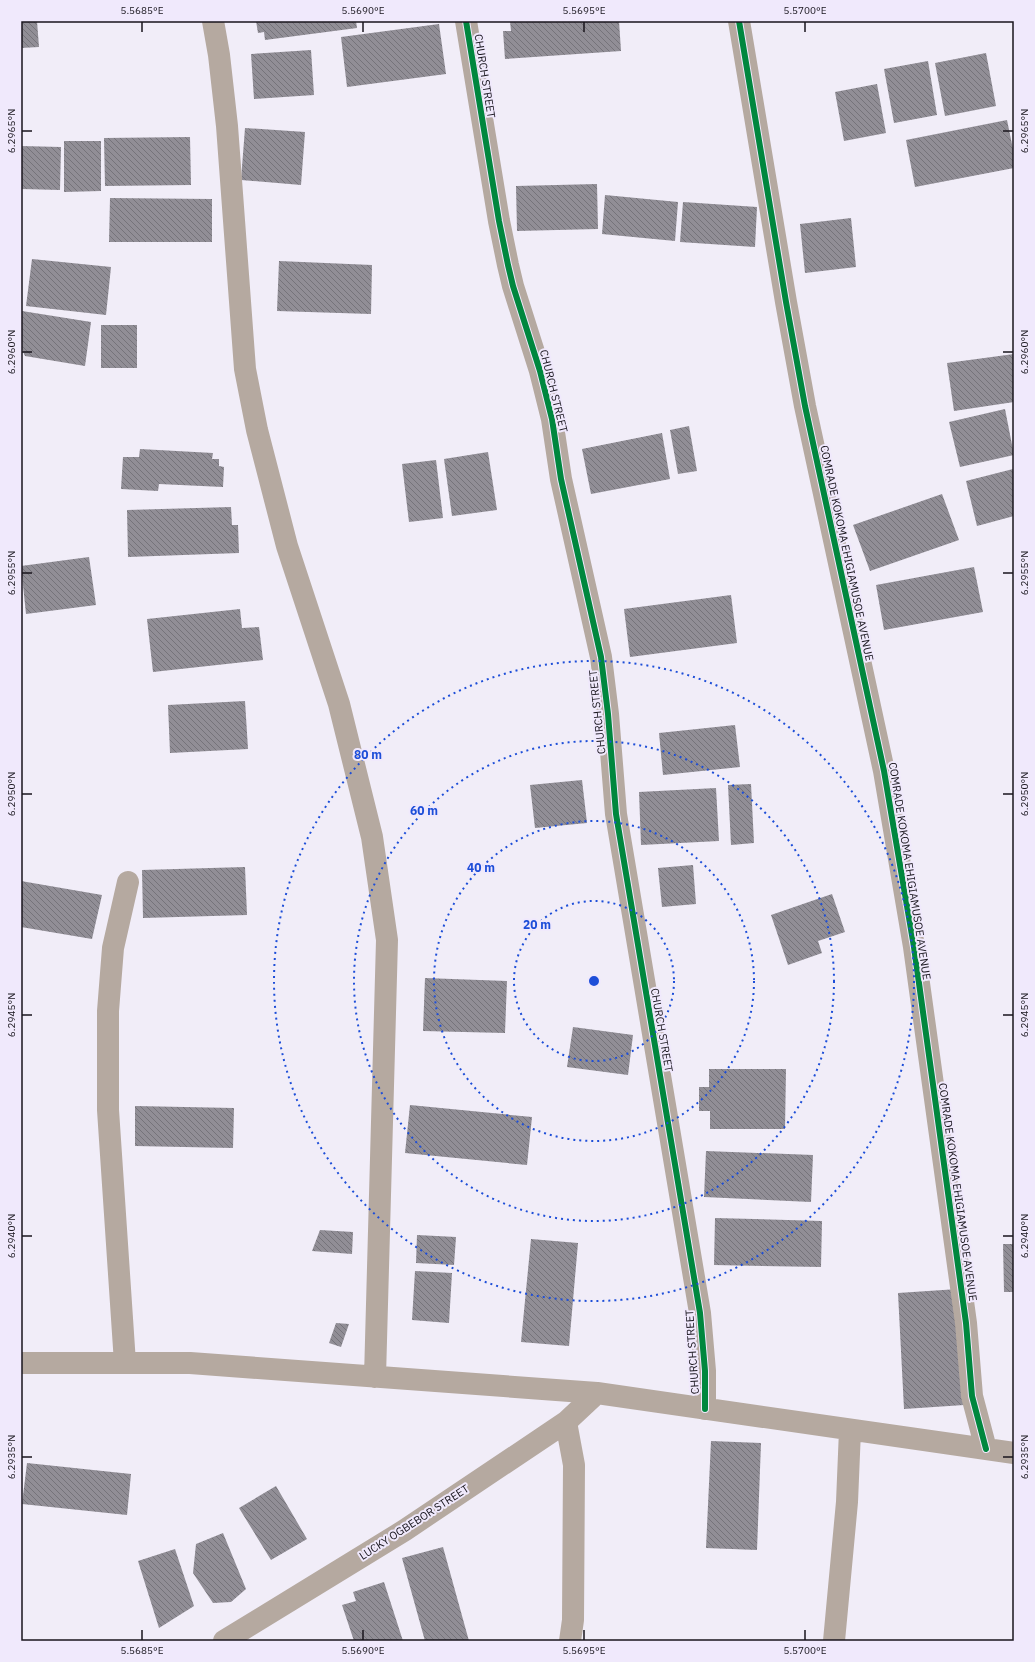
<svg xmlns="http://www.w3.org/2000/svg" width="1035" height="1662" font-family="'IBM Plex Sans',sans-serif">
<style>
.building{fill:url(#building-back-hatch)}
.lines{fill:none;stroke-linecap:round;stroke-linejoin:round}
.minor{stroke:#b5a9a0;stroke-width:22}
.cycleway-casing{stroke:#f0e9fc;stroke-width:8}
.cycleway{stroke:#00873e;stroke-width:6}
.ticks{fill:none;stroke:#18151d;stroke-width:1.5}
.ring{fill:none;stroke:#1d4ed8;stroke-width:2;stroke-dasharray:2 4}
.labels{text-anchor:middle;dominant-baseline:central;stroke-width:4;stroke-linejoin:round;paint-order:stroke}
.street-label{font-size:11px;fill:#18151d;stroke:#f0e9fc}
.centre{fill:#1d4ed8;stroke:#f0e9fc;stroke-width:2}
.ring-label{font-size:12px;text-anchor:middle;font-weight:bold;fill:#1d4ed8;stroke:#f0e9fc;stroke-width:4;stroke-linejoin:round;paint-order:stroke}
.neatline{fill:none;stroke:#18151d;stroke-width:1.5}
.ticks-label{font-size:10px;text-anchor:middle;fill:#18151d}
</style>
<defs>
<pattern id="building-back-hatch" width="6" height="6" patternUnits="userSpaceOnUse"><rect width="6" height="6" fill="#918e96"/><path d="M-1 5l2 2M0 0l6 6M5-1l2 2" fill="none" stroke="#75737a"/></pattern>
</defs>
<rect width="100%" height="100%" fill="#f1edf8"/>
<path class="building" d="M 21,21 L 37,21 L 39,47 L 21,48 Z
M 256,21 L 356,21 L 357,28 L 265,40 L 264,32 L 258,33 Z
M 510,21 L 619,21 L 621,51 L 505,59 L 503,31 L 511,31 Z
M 439,24 L 446,74 L 347,87 L 341,37 Z
M 311,50 L 314,95 L 254,99 L 251,54 Z
M 986,53 L 996,106 L 945,116 L 935,63 Z
M 928,61 L 937,115 L 894,123 L 884,69 Z
M 877,84 L 886,133 L 844,141 L 835,92 Z
M 1007,120 L 1014,154 L 1014,168 L 915,187 L 906,140 Z
M 245,128 L 305,132 L 301,185 L 241,180 Z
M 190,137 L 191,185 L 105,186 L 104,138 Z
M 64,141 L 101,141 L 101,191 L 64,192 Z
M 21,146 L 61,147 L 60,190 L 21,189 Z
M 597,184 L 598,229 L 517,231 L 516,186 Z
M 605,195 L 678,202 L 675,241 L 602,234 Z
M 110,198 L 212,199 L 212,242 L 109,242 Z
M 683,202 L 757,207 L 755,247 L 680,242 Z
M 851,218 L 856,267 L 805,273 L 800,224 Z
M 32,259 L 111,267 L 106,315 L 26,306 Z
M 279,261 L 372,265 L 371,314 L 277,311 Z
M 22,311 L 91,322 L 85,366 L 25,356 L 21,347 Z
M 101,325 L 137,325 L 137,368 L 101,368 Z
M 1014,354 L 1014,402 L 954,411 L 947,363 Z
M 1005,409 L 1014,455 L 960,467 L 949,422 Z
M 689,426 L 697,471 L 678,474 L 670,430 Z
M 662,433 L 670,479 L 591,494 L 582,449 Z
M 140,449 L 213,453 L 212,459 L 219,459 L 219,466 L 224,467 L 223,487 L 159,484 L 158,491 L 121,489 L 123,457 L 139,457 Z
M 488,452 L 497,510 L 452,516 L 444,459 Z
M 436,460 L 443,518 L 409,522 L 402,464 Z
M 1013,469 L 1014,475 L 1014,516 L 977,526 L 966,481 Z
M 942,494 L 959,540 L 870,571 L 853,525 Z
M 231,507 L 232,525 L 238,525 L 239,553 L 128,557 L 127,510 Z
M 89,557 L 96,605 L 26,614 L 21,566 Z
M 974,567 L 983,612 L 884,630 L 876,585 Z
M 731,595 L 737,643 L 630,657 L 624,609 Z
M 240,609 L 242,628 L 259,627 L 263,660 L 153,672 L 147,619 Z
M 245,701 L 248,749 L 170,753 L 168,705 Z
M 735,725 L 740,767 L 663,775 L 659,733 Z
M 582,780 L 587,823 L 535,828 L 530,785 Z
M 751,784 L 754,843 L 731,845 L 728,785 Z
M 716,788 L 719,841 L 641,845 L 639,792 Z
M 693,865 L 696,904 L 662,907 L 658,868 Z
M 245,867 L 247,915 L 143,918 L 142,870 Z
M 21,881 L 102,895 L 92,939 L 21,927 Z
M 832,894 L 845,932 L 818,941 L 822,953 L 788,965 L 771,915 Z
M 425,978 L 507,981 L 505,1033 L 423,1031 Z
M 573,1027 L 633,1035 L 628,1075 L 567,1067 Z
M 709,1069 L 786,1069 L 785,1129 L 710,1129 L 710,1111 L 699,1111 L 699,1087 L 709,1087 Z
M 410,1105 L 532,1117 L 527,1165 L 405,1153 Z
M 135,1106 L 234,1108 L 233,1148 L 135,1146 Z
M 706,1151 L 813,1155 L 811,1202 L 704,1197 Z
M 715,1218 L 822,1221 L 821,1267 L 714,1265 Z
M 320,1230 L 353,1232 L 352,1254 L 312,1251 Z
M 417,1235 L 456,1237 L 454,1265 L 416,1263 Z
M 531,1239 L 578,1243 L 569,1346 L 521,1342 Z
M 1003,1244 L 1014,1244 L 1014,1292 L 1004,1292 Z
M 415,1271 L 452,1273 L 449,1323 L 412,1320 Z
M 958,1289 L 964,1405 L 904,1409 L 898,1293 Z
M 336,1323 L 349,1324 L 341,1347 L 329,1343 Z
M 711,1441 L 761,1443 L 757,1550 L 706,1548 Z
M 27,1463 L 131,1474 L 127,1515 L 22,1504 Z
M 276,1486 L 307,1539 L 271,1560 L 239,1508 Z
M 223,1533 L 246,1589 L 231,1602 L 213,1603 L 193,1573 L 196,1544 Z
M 443,1547 L 469,1641 L 425,1641 L 402,1558 Z
M 175,1549 L 194,1606 L 159,1628 L 138,1561 Z
M 384,1582 L 403,1641 L 354,1641 L 342,1605 L 356,1601 L 353,1592 Z"/>
<g class="lines">
<path class="minor" d="M 213,21 L 219,55 L 227,126 L 245,369 L 257,430 L 287,546 L 339,704 L 372,837 L 387,940 L 375,1377
M 466,21 L 499,221 L 508,265 L 513,286 L 540,371 L 552,419 L 561,479 L 601,657 L 608,714 L 616,814 L 700,1313 L 705,1371 L 705,1409
M 739,21 L 786,302 L 805,406 L 884,771 L 914,947 L 966,1323 L 972,1396 L 986,1449
M 21,1363 L 190,1363 L 597,1393 L 1014,1453
M 125,1363 L 108,1110 L 108,1011 L 113,948 L 128,882
M 566,1422 L 574,1465 L 573,1620 L 570,1641
M 224,1641 L 405,1530 L 566,1422 L 597,1393
M 834,1641 L 847,1502 L 850,1430"/>
<defs>
<path id="cycleway" d="M 466,21 L 499,221 L 508,265 L 513,286 L 540,371 L 552,419 L 561,479 L 601,657 L 608,714 L 616,814 L 700,1313 L 705,1371 L 705,1409
M 739,21 L 786,302 L 805,406 L 884,771 L 914,947 L 966,1323 L 972,1396 L 986,1449"/>
</defs>
<use href="#cycleway" class="cycleway-casing"/>
<use href="#cycleway" class="cycleway"/>
</g>
<path class="ticks" d="M 142,22 L 142,32M 363,22 L 363,32M 584,22 L 584,32M 805,22 L 805,32M 22,131 L 32,131M 1003,131 L 1013,131M 22,352 L 32,352M 1003,352 L 1013,352M 22,573 L 32,573M 1003,573 L 1013,573M 22,794 L 32,794M 1003,794 L 1013,794M 22,1015 L 32,1015M 1003,1015 L 1013,1015M 22,1236 L 32,1236M 1003,1236 L 1013,1236M 22,1457 L 32,1457M 1003,1457 L 1013,1457M 142,1630 L 142,1640M 363,1630 L 363,1640M 584,1630 L 584,1640M 805,1630 L 805,1640"/>
<g class="ring">
<circle cx="594" cy="981" r="80"/>
<circle cx="594" cy="981" r="160"/>
<circle cx="594" cy="981" r="240"/>
<circle cx="594" cy="981" r="320"/>
</g>
<g class="labels">
<g class="street-label">
<text transform="translate(485 76) rotate(81)">CHURCH STREET</text>
<text transform="translate(554 391) rotate(76)">CHURCH STREET</text>
<text transform="translate(847 553) rotate(78)">COMRADE KOKOMA EHIGIAMUSOE AVENUE</text>
<text transform="translate(597 712) rotate(-96)">CHURCH STREET</text>
<text transform="translate(910 871) rotate(81)">COMRADE KOKOMA EHIGIAMUSOE AVENUE</text>
<text transform="translate(662 1030) rotate(80)">CHURCH STREET</text>
<text transform="translate(958 1192) rotate(82)">COMRADE KOKOMA EHIGIAMUSOE AVENUE</text>
<text transform="translate(692 1352) rotate(-94)">CHURCH STREET</text>
<text transform="translate(414 1522) rotate(-33)">LUCKY OGBEBOR STREET</text>
</g>
</g>
<circle cx="594" cy="981" r="6" class="centre"/>
<g class="ring-label">
<text x="368" y="759">80 m</text>
<text x="424" y="815">60 m</text>
<text x="481" y="872">40 m</text>
<text x="537" y="929">20 m</text>
</g>
<rect width="1035" height="1662" fill="none" stroke="#f0e9fc" stroke-width="44"/>
<rect x="22" y="22" width="991" height="1618" class="neatline"/>
<g class="ticks-label">
<text x="142" y="14">5.5685°E</text>
<text x="363" y="14">5.5690°E</text>
<text x="584" y="14">5.5695°E</text>
<text x="805" y="14">5.5700°E</text>
<text transform="translate(11 131) rotate(-90)" y="4">6.2965°N</text>
<text transform="translate(1024 131) rotate(-90)" y="4">6.2965°N</text>
<text transform="translate(11 352) rotate(-90)" y="4">6.2960°N</text>
<text transform="translate(1024 352) rotate(-90)" y="4">6.2960°N</text>
<text transform="translate(11 573) rotate(-90)" y="4">6.2955°N</text>
<text transform="translate(1024 573) rotate(-90)" y="4">6.2955°N</text>
<text transform="translate(11 794) rotate(-90)" y="4">6.2950°N</text>
<text transform="translate(1024 794) rotate(-90)" y="4">6.2950°N</text>
<text transform="translate(11 1015) rotate(-90)" y="4">6.2945°N</text>
<text transform="translate(1024 1015) rotate(-90)" y="4">6.2945°N</text>
<text transform="translate(11 1236) rotate(-90)" y="4">6.2940°N</text>
<text transform="translate(1024 1236) rotate(-90)" y="4">6.2940°N</text>
<text transform="translate(11 1457) rotate(-90)" y="4">6.2935°N</text>
<text transform="translate(1024 1457) rotate(-90)" y="4">6.2935°N</text>
<text x="142" y="1654">5.5685°E</text>
<text x="363" y="1654">5.5690°E</text>
<text x="584" y="1654">5.5695°E</text>
<text x="805" y="1654">5.5700°E</text>
</g>
</svg>
